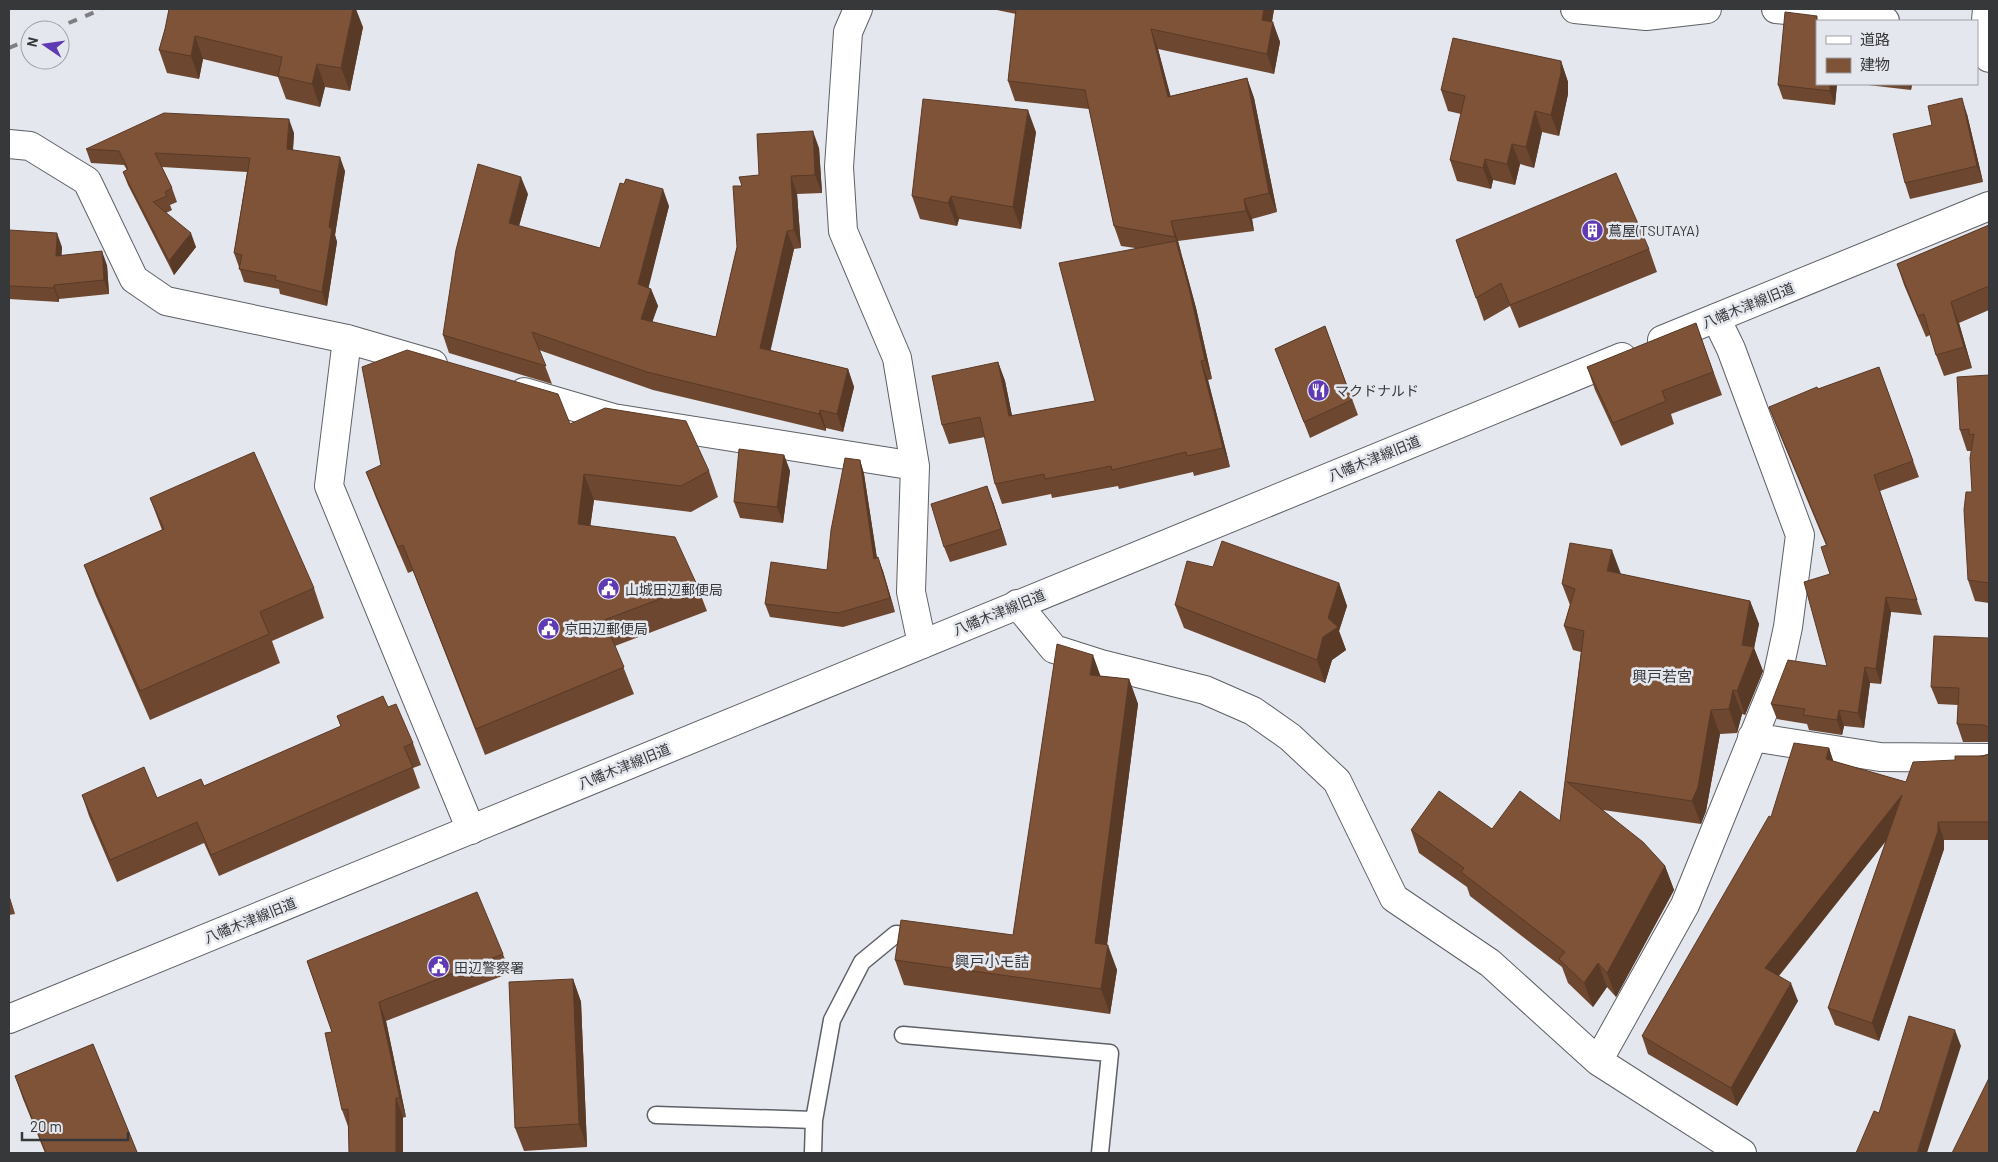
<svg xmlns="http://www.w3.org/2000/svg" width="1998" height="1162" font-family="Barlow,'Noto Sans JP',sans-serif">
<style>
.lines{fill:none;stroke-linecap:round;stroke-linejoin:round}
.service-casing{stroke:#5d6065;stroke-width:19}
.minor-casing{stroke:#5d6065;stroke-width:30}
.tertiary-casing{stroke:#5d6065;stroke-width:30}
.service{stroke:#fff;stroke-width:16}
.minor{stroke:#fff;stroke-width:28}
.tertiary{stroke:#fff;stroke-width:28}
.rail{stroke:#7e7f83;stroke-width:4;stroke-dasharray:9 9;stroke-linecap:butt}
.wall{fill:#6d4730}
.shaded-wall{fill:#593a27}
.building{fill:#7f5338;stroke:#593a27}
.labels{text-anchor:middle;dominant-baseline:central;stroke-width:5;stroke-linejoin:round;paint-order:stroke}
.poi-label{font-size:14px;fill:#37383a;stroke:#e5e7ee;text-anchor:start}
.street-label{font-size:14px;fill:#37383a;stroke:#e5e7ee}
.neighbourhood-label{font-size:15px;fill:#37383a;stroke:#e5e7ee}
</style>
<rect width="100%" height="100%" fill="#e5e7ee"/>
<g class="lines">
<defs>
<path id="service" d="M 903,1035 L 1110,1053 L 1100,1153
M 656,1115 L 814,1120
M 813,1153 L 814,1120 L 832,1020 L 862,962 L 896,934 L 920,936"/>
<path id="minor" d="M 858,9 L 848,32 L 839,167 L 843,231 L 897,358 L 915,466 L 911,592 L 922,644
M 1575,9 L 1646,16 L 1707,9
M 1776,9 L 1885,21
M 1987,9 L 1985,33 L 1989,58
M 9,144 L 30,146 L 87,181 L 134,279 L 166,301 L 347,339 L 433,364
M 347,339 L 329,486 L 471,830
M 524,392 L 613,418 L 915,466
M 1017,604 L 1054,649 L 1101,664 L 1205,690 L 1253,711 L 1290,737 L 1337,781 L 1394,898 L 1490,963 L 1598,1061 L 1742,1153
M 1752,737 L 1880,757 L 1989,758
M 1598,1061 L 1685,905 L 1777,678 L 1788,627 L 1800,535 L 1731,349 L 1716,318"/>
<path id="tertiary" d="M 1662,340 L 1989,206
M 9,1019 L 1622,357"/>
</defs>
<use href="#service" class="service-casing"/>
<use href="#minor" class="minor-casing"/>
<use href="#tertiary" class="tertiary-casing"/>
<use href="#service" class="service"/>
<use href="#minor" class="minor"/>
<use href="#tertiary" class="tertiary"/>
<path class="rail" d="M 52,30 L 102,9
M 9,48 L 30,39"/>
</g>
<path class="wall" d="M 992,9 L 1274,9 L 1272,22 L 1280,42 L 1274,74 L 1158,49 L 1170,96 L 1247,78 L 1254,98 L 1277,212 L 1252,219 L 1254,231 L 1178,241 L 1196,308 L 1212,379 L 1208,380 L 1230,467 L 1194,476 L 1193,472 L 1119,489 L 1118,486 L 1052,498 L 1051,494 L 1002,504 L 995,484 L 985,437 L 949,444 L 942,425 L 998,362 L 1005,381 L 1012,416 L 1095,401 L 1135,248 L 1121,246 L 1114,226 L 1089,109 L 1015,101 L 1008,81 L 1016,14 Z
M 1817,16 L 1818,21 L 1817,84 L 1837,84 L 1835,105 L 1783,99 L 1778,85 Z
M 363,27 L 350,91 L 325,87 L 320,107 L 286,99 L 278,77 L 203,59 L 199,79 L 167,73 L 159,50 L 165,29 Z
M 1561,61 L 1568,82 L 1568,94 L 1559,136 L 1542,132 L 1534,168 L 1520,164 L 1515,185 L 1493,180 L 1491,189 L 1457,181 L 1450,160 L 1461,114 L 1448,111 L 1441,90 Z
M 1859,84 L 1912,84 L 1911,90 Z
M 1967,114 L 1983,182 L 1910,199 L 1905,183 L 1932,125 Z
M 1036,132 L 1021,229 L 959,219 L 957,226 L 920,219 L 912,196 Z
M 294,133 L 293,150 L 345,171 L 335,235 L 337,242 L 327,306 L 280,294 L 279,289 L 244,282 L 239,267 L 234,253 L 247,172 L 162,167 L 172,188 L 177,202 L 170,205 L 172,210 L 166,213 L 196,247 L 174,275 L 128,185 L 123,172 L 127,170 L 124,165 L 91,163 L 86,149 Z
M 819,148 L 822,193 L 797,194 L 801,248 L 794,249 L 770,350 L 848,369 L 854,387 L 843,432 L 826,428 L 826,431 L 653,390 L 539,350 L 552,384 L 449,353 L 443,335 L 528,194 L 519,226 L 600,248 L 669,206 L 648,287 L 651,289 L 658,306 L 652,322 L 716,337 L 737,247 L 742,186 L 759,175 Z
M 1989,225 L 1989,310 L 1959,323 L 1972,368 L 1944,376 L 1936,355 L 1930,335 L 1926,337 L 1904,285 L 1897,264 Z
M 9,230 L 62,247 L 61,255 L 107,265 L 109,294 L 59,299 L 59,302 L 9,299 Z
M 1456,240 L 1649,249 L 1657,272 L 1519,328 L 1510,306 L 1484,321 Z
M 1696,323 L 1722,395 L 1671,414 L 1674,424 L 1621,446 L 1595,390 L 1587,367 Z
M 1325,326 L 1358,415 L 1310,438 L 1275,349 Z
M 1879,367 L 1919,477 L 1880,491 L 1922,615 L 1891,612 L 1881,684 L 1870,683 L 1864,728 L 1844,726 L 1842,735 L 1809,730 L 1807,724 L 1777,719 L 1771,704 L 1827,666 L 1830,574 L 1826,545 L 1775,423 L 1769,407 Z
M 1989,375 L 1989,603 L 1975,601 L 1968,580 L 1972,492 L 1971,451 L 1967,451 L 1960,430 Z
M 570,424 L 709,471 L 718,497 L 691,512 L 594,500 L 590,526 L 697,585 L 707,611 L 615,646 L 634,694 L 485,755 L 413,571 L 408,573 L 376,498 L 366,472 Z
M 784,455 L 790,471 L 783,523 L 740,518 L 734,502 Z
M 860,460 L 864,474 L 877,558 L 883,571 L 895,612 L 843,627 L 770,617 L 765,604 L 827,570 Z
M 150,498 L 314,588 L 324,618 L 272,641 L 280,663 L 150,720 L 95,594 L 84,565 L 162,530 Z
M 993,502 L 1007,545 L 950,562 L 944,547 Z
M 1213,567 L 1339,583 L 1347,606 L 1339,631 L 1346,650 L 1332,660 L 1325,683 L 1184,628 L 1175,605 Z
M 1621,574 L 1750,601 L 1759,624 L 1754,648 L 1763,671 L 1745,715 L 1742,714 L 1737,733 L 1720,734 L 1706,811 L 1701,824 L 1603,810 L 1665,866 L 1674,890 L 1616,997 L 1607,987 L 1593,1007 L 1568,983 L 1562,967 L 1470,896 L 1467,887 L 1419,853 L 1411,830 L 1492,829 L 1560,821 L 1581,652 L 1573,650 L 1564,626 L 1570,605 L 1562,584 Z
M 1989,638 L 1989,742 L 1963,742 L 1957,724 L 1958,705 L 1938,704 L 1931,687 Z
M 1100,676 L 1129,679 L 1138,704 L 1107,945 L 1117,970 L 1110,1014 L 904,985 L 895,960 L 1013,935 Z
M 388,707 L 413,743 L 421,765 L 413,768 L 420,788 L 219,876 L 204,843 L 117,882 L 89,816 L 82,795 L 157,798 L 204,786 L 341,727 L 337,716 Z
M 1829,748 L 1833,761 L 1906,782 L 1955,760 L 1989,754 L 1989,840 L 1944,840 L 1944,849 L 1879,1041 L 1835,1025 L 1828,1008 L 1886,841 L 1779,976 L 1798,1001 L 1737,1106 L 1648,1054 L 1642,1036 L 1771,817 Z
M 9,895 L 15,914 L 9,915 Z
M 503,954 L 510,973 L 386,1021 L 406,1117 L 349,1129 L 342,1110 L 332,1032 L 307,961 Z
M 573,979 L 581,1002 L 587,1147 L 524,1151 L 515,1128 Z
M 93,1044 L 137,1153 L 45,1153 L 23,1099 L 15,1076 Z"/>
<path class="shaded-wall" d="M 353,9 L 356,9 L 363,27 L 350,91 L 341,68 Z
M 1264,9 L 1274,9 L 1269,39 L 1262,20 Z
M 1273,22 L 1280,42 L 1274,74 L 1267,54 Z
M 1151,29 L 1158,49 L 1176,116 L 1168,97 Z
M 195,36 L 203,59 L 199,79 L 191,56 Z
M 1561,61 L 1568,82 L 1568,94 L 1559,136 L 1551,115 Z
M 317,64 L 325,87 L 320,107 L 312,84 Z
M 1247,78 L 1254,98 L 1277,212 L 1269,193 Z
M 1830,84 L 1837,84 L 1835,105 L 1830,91 Z
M 1909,84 L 1912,84 L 1911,90 Z
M 1962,98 L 1967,114 L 1983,182 L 1977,166 Z
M 1028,110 L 1036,132 L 1021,229 L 1013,207 Z
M 1535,111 L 1542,132 L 1534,168 L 1526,147 Z
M 289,119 L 294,133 L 292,163 L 287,149 Z
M 813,131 L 819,148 L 822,193 L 815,175 Z
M 1512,144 L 1520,164 L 1515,185 L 1507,164 Z
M 340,157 L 345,171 L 335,235 L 337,242 L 327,306 L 322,292 L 329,227 Z
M 1485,159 L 1493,180 L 1491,189 L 1483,168 Z
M 791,176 L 797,194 L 801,248 L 794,230 Z
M 521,177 L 528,194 L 515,240 L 509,223 Z
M 663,189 L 669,206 L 645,302 L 638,284 Z
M 951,196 L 959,219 L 957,226 L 948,203 Z
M 1244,199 L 1252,219 L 1254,231 L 1246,211 Z
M 1171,221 L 1178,241 L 1182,256 L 1175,237 Z
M 787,231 L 794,249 L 767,366 L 760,348 Z
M 57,233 L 62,247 L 61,269 L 56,256 Z
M 191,233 L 196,247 L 174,275 L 169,261 Z
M 1176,241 L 1183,260 L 1196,308 L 1212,379 L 1205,360 Z
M 102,251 L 107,265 L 109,294 L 104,280 Z
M 54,285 L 59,299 L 59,302 L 54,288 Z
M 651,289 L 658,306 L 647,337 L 641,319 Z
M 1951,302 L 1959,323 L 1972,368 L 1964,347 Z
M 1201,361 L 1208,380 L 1230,467 L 1223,448 Z
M 998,362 L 1005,381 L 1016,435 L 1009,416 Z
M 848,369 L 854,387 L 843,432 L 837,414 Z
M 820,410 L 826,428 L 826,431 L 819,414 Z
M 784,455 L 790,471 L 783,523 L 777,507 Z
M 860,460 L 864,474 L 879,572 L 874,559 Z
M 584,474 L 594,500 L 587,550 L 578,524 Z
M 987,486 L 993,502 L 1007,545 L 1001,529 Z
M 1612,550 L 1621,574 L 1607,571 Z
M 878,557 L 883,571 L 895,612 L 890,598 Z
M 1339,583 L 1347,606 L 1339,631 L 1346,650 L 1332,660 L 1325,683 L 1317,660 L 1328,618 Z
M 1886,597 L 1891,612 L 1881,684 L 1876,669 Z
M 1750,601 L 1759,624 L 1754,648 L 1763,671 L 1745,715 L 1737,691 L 1742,645 Z
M 1093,655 L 1102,680 L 1090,675 Z
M 1865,667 L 1870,683 L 1864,728 L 1858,713 Z
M 1129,679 L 1138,704 L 1104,968 L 1095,943 Z
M 1733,690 L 1742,714 L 1737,733 L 1729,709 Z
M 1711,710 L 1720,734 L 1706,811 L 1701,824 L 1692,801 Z
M 1839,710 L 1844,726 L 1842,735 L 1837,720 Z
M 1829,748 L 1835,766 L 1826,759 Z
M 1902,795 L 1908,813 L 1771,985 L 1765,968 Z
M 1938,822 L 1944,840 L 1944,849 L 1879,1041 L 1872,1023 Z
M 1665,866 L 1674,890 L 1616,997 L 1607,973 Z
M 9,895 L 15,914 L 9,898 Z
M 1108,945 L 1117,970 L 1110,1014 L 1101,989 Z
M 1598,963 L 1607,987 L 1593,1007 L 1584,983 Z
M 573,979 L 581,1002 L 587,1147 L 579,1124 Z
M 1791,983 L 1798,1001 L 1737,1106 L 1731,1088 Z
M 379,1002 L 386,1021 L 406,1117 L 400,1098 Z
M 1955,1030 L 1961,1046 L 1927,1153 L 1917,1153 Z
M 396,1098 L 403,1117 L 403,1153 L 396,1153 Z"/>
<path class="building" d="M 169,9 L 353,9 L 341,68 L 317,64 L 312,84 L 278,76 L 282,57 L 195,36 L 191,56 L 159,50 L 165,29 Z
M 1016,9 L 1264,9 L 1262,20 L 1273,22 L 1267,54 L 1151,29 L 1168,97 L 1247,78 L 1269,193 L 1244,199 L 1246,211 L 1171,221 L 1175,237 L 1114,226 L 1085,90 L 1008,81 Z
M 1785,12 L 1817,16 L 1816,21 L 1823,21 L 1817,21 L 1817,84 L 1830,84 L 1830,91 L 1778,85 Z
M 1453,38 L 1561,61 L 1561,73 L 1551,115 L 1535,111 L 1526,147 L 1512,144 L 1507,164 L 1485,159 L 1483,168 L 1450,160 L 1465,96 L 1441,90 Z
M 1962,98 L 1977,166 L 1905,183 L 1893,134 L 1932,125 L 1928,106 Z
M 923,99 L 1028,110 L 1013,207 L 951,196 L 948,203 L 912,196 Z
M 164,113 L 289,119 L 287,149 L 340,157 L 329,227 L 332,229 L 322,292 L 275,280 L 276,276 L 239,269 L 242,255 L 234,253 L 250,158 L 155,153 L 172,188 L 165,192 L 167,196 L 153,202 L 191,233 L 169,261 L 123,172 L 128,169 L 119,151 L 86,149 Z
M 813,131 L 815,175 L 791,176 L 794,230 L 787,231 L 760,348 L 848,369 L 837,414 L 820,410 L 819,414 L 647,372 L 532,332 L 546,366 L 443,335 L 456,250 L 478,164 L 521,177 L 509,223 L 600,248 L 620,183 L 624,184 L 626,179 L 663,189 L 638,284 L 651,289 L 641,319 L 716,337 L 737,247 L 733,186 L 742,186 L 739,177 L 759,175 L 757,134 Z
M 1616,173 L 1649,249 L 1510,305 L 1501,283 L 1476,298 L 1456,240 Z
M 1989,225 L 1989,286 L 1951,302 L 1964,347 L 1936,355 L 1924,314 L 1918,316 L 1897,264 Z
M 9,230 L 57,233 L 56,256 L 102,251 L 104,280 L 54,285 L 54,288 L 9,286 Z
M 1176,241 L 1189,288 L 1205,360 L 1201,361 L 1223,448 L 1187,456 L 1186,452 L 1112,470 L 1111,466 L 1045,479 L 1044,474 L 995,484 L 980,417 L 942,425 L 932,376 L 998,362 L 1009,416 L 1095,401 L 1059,263 Z
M 1696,323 L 1713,372 L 1662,391 L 1666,401 L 1613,423 L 1587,367 Z
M 1325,326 L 1352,400 L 1304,422 L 1275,349 Z
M 407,350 L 558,394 L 570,424 L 605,408 L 686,421 L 709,471 L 681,486 L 584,474 L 578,524 L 675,537 L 697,585 L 604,620 L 624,667 L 476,729 L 403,545 L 398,547 L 366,472 L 381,465 L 362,367 Z
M 1879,367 L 1913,461 L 1874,475 L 1917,600 L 1886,597 L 1876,669 L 1865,667 L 1858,713 L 1839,710 L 1837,720 L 1803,715 L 1805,709 L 1771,704 L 1788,660 L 1827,666 L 1804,582 L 1830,574 L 1821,547 L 1827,545 L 1769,407 L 1817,387 L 1818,389 Z
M 1989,375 L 1989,583 L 1968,580 L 1964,510 L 1966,492 L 1972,492 L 1970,458 L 1974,434 L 1969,435 L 1969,429 L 1960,430 L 1957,377 Z
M 739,449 L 784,455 L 777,507 L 734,502 Z
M 254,452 L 314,588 L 260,612 L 269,634 L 140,691 L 84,565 L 164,529 L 150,498 Z
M 845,458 L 860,460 L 874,559 L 878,557 L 890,598 L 838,613 L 765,604 L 771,562 L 827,570 L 831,530 Z
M 987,486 L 1001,529 L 944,547 L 931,504 Z
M 1222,541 L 1339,583 L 1328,618 L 1338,627 L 1323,637 L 1317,660 L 1175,605 L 1187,561 L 1213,567 Z
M 1570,543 L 1612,550 L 1607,571 L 1750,601 L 1742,645 L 1754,647 L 1737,691 L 1733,690 L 1729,709 L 1711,710 L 1698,787 L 1692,801 L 1567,782 L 1643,842 L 1665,866 L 1607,973 L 1598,963 L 1584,983 L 1559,959 L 1565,952 L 1461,872 L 1464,868 L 1411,830 L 1439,791 L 1492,829 L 1520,791 L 1560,821 L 1584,631 L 1564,626 L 1575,589 L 1562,584 Z
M 1934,636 L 1989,638 L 1989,727 L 1983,725 L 1957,724 L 1959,688 L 1931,687 Z
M 1057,644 L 1093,655 L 1090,675 L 1129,679 L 1095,943 L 1108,945 L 1101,989 L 895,960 L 901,920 L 1013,935 Z
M 383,696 L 388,707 L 396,704 L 413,743 L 404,747 L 413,767 L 211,855 L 197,822 L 110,860 L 82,795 L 144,767 L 157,798 L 201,779 L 204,786 L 341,726 L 337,716 Z
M 1794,743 L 1829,748 L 1826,759 L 1906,782 L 1913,762 L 1955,760 L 1955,756 L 1983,756 L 1989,754 L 1989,822 L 1938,822 L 1938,831 L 1872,1023 L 1828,1008 L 1902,795 L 1765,968 L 1791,983 L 1731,1088 L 1642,1036 L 1769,816 L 1771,817 Z
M 477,892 L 503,954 L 379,1002 L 400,1098 L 396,1098 L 396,1153 L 349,1153 L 348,1109 L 342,1110 L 325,1033 L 332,1032 L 307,961 Z
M 573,979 L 579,1124 L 515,1128 L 509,982 Z
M 1909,1016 L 1955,1030 L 1917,1153 L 1856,1153 L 1874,1111 L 1879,1113 Z
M 93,1044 L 137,1152 L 135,1153 L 46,1153 L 15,1076 Z
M 1989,1078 L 1989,1153 L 1952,1153 Z"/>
<defs>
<symbol id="building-disc" viewBox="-11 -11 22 22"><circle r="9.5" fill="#603ab2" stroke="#e5e7ee"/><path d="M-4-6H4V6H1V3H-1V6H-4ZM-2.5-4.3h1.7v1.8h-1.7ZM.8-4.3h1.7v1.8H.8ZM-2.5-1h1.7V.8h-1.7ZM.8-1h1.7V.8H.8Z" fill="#fff"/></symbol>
<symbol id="restaurant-disc" viewBox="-11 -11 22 22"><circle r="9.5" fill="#603ab2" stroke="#e5e7ee"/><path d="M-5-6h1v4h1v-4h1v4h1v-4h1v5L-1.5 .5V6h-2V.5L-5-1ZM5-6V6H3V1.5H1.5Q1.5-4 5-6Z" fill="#fff"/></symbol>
<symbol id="civic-disc" viewBox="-11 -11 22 22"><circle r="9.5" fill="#603ab2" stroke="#e5e7ee"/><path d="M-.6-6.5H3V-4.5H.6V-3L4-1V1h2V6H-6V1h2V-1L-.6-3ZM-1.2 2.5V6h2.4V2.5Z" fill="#fff"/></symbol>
</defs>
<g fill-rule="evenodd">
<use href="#building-disc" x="1580" y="218" width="25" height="25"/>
<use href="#restaurant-disc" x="1306" y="378" width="25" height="25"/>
<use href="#civic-disc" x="596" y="576" width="25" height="25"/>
<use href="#civic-disc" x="536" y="616" width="25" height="25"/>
<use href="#civic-disc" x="426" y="954" width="25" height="25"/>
</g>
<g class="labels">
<g class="poi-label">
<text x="1608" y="230">蔦屋(TSUTAYA)</text>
<text x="1335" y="390">マクドナルド</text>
<text x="625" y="589">山城田辺郵便局</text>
<text x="564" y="628">京田辺郵便局</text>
<text x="454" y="967">田辺警察署</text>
</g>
<g class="street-label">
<text transform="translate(1748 305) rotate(-22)">八幡木津線旧道</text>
<text transform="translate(1374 458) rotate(-22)">八幡木津線旧道</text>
<text transform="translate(999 612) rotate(-22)">八幡木津線旧道</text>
<text transform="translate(624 766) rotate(-22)">八幡木津線旧道</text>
<text transform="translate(250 920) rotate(-22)">八幡木津線旧道</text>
</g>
<g class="neighbourhood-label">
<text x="1662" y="676">興戸若宮</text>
<text x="992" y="961">興戸小モ詰</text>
</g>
</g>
<rect width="1998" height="1162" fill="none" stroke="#37383a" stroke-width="20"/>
<rect x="1816" y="20" width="162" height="65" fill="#e5e7ee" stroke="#9fa1a6"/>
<rect x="1826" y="36" width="25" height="8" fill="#ffffff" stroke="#9fa1a6"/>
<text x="1860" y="45" font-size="15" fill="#37383a">道路</text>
<rect x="1826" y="58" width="25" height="15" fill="#7f5338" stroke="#9fa1a6"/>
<text x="1860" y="70" font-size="15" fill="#37383a">建物</text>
<g transform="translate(45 45) rotate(283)"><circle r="24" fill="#e5e7ee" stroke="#9fa1a6"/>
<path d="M0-4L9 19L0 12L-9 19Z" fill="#603ab2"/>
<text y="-8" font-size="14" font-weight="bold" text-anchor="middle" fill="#37383a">N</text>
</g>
<path d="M22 1132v8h106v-8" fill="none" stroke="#37383a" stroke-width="2.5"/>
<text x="30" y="1132" font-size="15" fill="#37383a" stroke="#e5e7ee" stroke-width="4" paint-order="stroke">20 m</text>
</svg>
